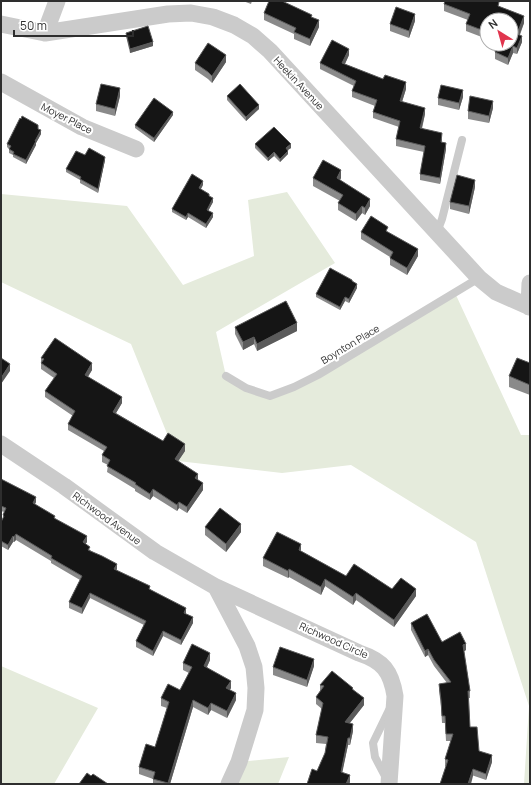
<svg xmlns="http://www.w3.org/2000/svg" width="531" height="785" font-family="Manrope,sans-serif">
<style>
.green{fill:#e5ebdc}
.lines{fill:none;stroke-linecap:round;stroke-linejoin:round}
.service{stroke:#cbcbcb;stroke-width:8}
.minor{stroke:#cbcbcb;stroke-width:17}
.wall{fill:#8a8a8a}
.shaded-wall{fill:#5b5b5b}
.building{fill:#151515;stroke:#5b5b5b}
.labels{text-anchor:middle;dominant-baseline:central;stroke-width:4;stroke-linejoin:round;paint-order:stroke}
.street-label{font-size:10px;fill:#2e2e2e;stroke:#fff}
</style>
<rect width="100%" height="100%" fill="#fff"/>
<path class="green" d="M 287,192 L 335,263 L 216,332 L 226,376 L 270,396 L 294,387 L 455,293 L 521,435 L 530,435 L 530,784 L 524,784 L 529,706 L 476,542 L 351,465 L 282,473 L 178,461 L 131,344 L 1,282 L 1,194 L 127,206 L 183,285 L 254,256 L 248,200 Z
M 1,666 L 98,708 L 54,784 L 1,784 Z
M 289,757 L 278,784 L 229,784 L 239,762 Z"/>
<g class="lines">
<path class="service" d="M 437,232 L 442,219 L 462,140
M 226,376 L 246,388 L 270,396 L 294,387 L 318,375 L 479,278
M 386,778 L 375,757 L 373,743 L 389,710"/>
<path class="minor" d="M 1,24 L 45,33 L 168,14 L 191,13 L 213,17 L 234,25 L 253,36 L 270,51 L 479,278 L 496,292 L 530,307
M 45,33 L 57,1
M 1,82 L 82,127 L 136,149
M 529,307 L 530,283
M 1,444 L 64,486 L 155,552 L 216,587 L 359,653 C 383,661 391,671 395,696 L 389,784
M 216,587 L 247,646 L 254,667 L 256,688 L 255,710 L 239,762 L 229,784"/>
</g>
<path class="wall" d="M 243,1 L 252,1 L 251,4 Z
M 444,4 L 499,6 L 524,23 L 520,35 L 522,42 L 517,54 L 513,53 L 508,65 L 495,59 L 495,52 L 497,48 L 496,44 L 511,44 L 487,20 L 487,39 L 466,31 L 466,24 L 468,20 L 444,11 Z
M 264,13 L 312,17 L 319,27 L 310,46 L 294,39 L 294,34 L 264,20 Z
M 415,21 L 409,38 L 390,31 L 390,24 Z
M 126,33 L 153,46 L 130,53 L 126,36 Z
M 349,55 L 345,64 L 406,89 L 402,102 L 425,114 L 422,129 L 442,139 L 442,142 L 446,149 L 440,184 L 420,180 L 420,174 L 424,152 L 396,146 L 396,139 L 399,127 L 373,118 L 373,112 L 375,106 L 352,97 L 352,91 L 354,86 L 320,69 L 320,63 Z
M 226,62 L 212,83 L 208,79 L 195,70 L 195,63 Z
M 120,96 L 115,116 L 96,111 L 96,104 Z
M 227,96 L 259,109 L 246,121 L 227,100 Z
M 463,97 L 459,110 L 438,105 L 438,98 Z
M 493,108 L 489,123 L 468,119 L 468,111 Z
M 173,115 L 154,142 L 135,128 L 135,125 Z
M 38,129 L 41,134 L 36,143 L 36,145 L 26,164 L 13,157 L 13,155 L 9,153 L 9,149 L 7,147 L 7,144 Z
M 255,144 L 291,148 L 288,150 L 288,154 L 280,162 L 274,156 L 268,161 L 255,148 Z
M 85,155 L 105,160 L 98,193 L 80,183 L 80,180 L 66,172 L 66,169 Z
M 313,178 L 341,178 L 340,180 L 370,206 L 365,215 L 362,213 L 356,221 L 338,210 L 338,203 L 340,201 L 313,186 Z
M 203,185 L 201,189 L 209,196 L 213,202 L 208,211 L 213,217 L 206,228 L 188,217 L 186,220 L 172,212 L 172,209 Z
M 475,187 L 469,214 L 450,209 L 450,202 Z
M 361,232 L 388,232 L 418,256 L 407,275 L 390,265 L 390,257 L 361,239 Z
M 352,282 L 357,288 L 349,303 L 345,301 L 340,310 L 316,297 L 316,294 Z
M 235,327 L 297,331 L 257,351 L 254,344 L 243,350 L 235,334 Z
M 41,358 L 92,370 L 88,377 L 122,403 L 116,413 L 163,441 L 185,451 L 178,461 L 198,480 L 203,490 L 187,513 L 179,508 L 177,511 L 153,496 L 150,500 L 135,491 L 135,489 L 107,472 L 108,465 L 102,462 L 102,455 L 104,451 L 68,430 L 68,424 L 73,416 L 45,397 L 45,391 L 54,378 L 41,369 Z
M 530,363 L 530,395 L 509,387 L 509,376 Z
M 1,479 L 36,502 L 35,504 L 87,542 L 85,544 L 90,550 L 117,569 L 116,570 L 150,589 L 186,613 L 186,614 L 193,623 L 181,645 L 163,636 L 153,656 L 136,647 L 136,641 L 144,625 L 90,598 L 82,614 L 69,608 L 69,602 L 80,580 L 51,563 L 51,561 L 16,540 L 14,542 L 13,542 L 8,550 L 1,546 L 1,522 L 3,519 L 3,515 L 4,512 L 1,511 Z
M 205,527 L 241,532 L 226,552 L 205,535 Z
M 301,551 L 346,576 L 392,589 L 416,596 L 394,627 L 356,600 L 353,605 L 325,586 L 321,595 L 289,577 L 288,578 L 263,566 L 263,558 Z
M 411,623 L 442,642 L 466,650 L 464,651 L 470,691 L 470,698 L 469,698 L 470,727 L 479,751 L 492,762 L 486,780 L 445,766 L 445,759 L 451,741 L 446,741 L 445,723 L 442,723 L 441,706 L 439,691 L 439,684 L 447,683 L 434,666 L 428,655 L 425,657 L 411,630 Z
M 210,660 L 207,667 L 231,688 L 230,690 L 236,700 L 227,718 L 211,710 L 208,715 L 193,707 L 170,784 L 153,784 L 153,779 L 139,774 L 139,767 L 155,747 L 167,708 L 161,706 L 161,698 L 180,690 L 189,673 L 183,670 L 183,663 Z
M 314,666 L 307,687 L 273,675 L 273,667 Z
M 320,685 L 353,689 L 364,705 L 350,723 L 353,731 L 350,745 L 348,745 L 342,772 L 350,782 L 349,784 L 307,784 L 317,771 L 325,753 L 326,744 L 316,743 L 316,735 L 322,709 L 316,704 L 316,697 L 320,691 Z"/>
<path class="shaded-wall" d="M 415,14 L 415,21 L 409,38 L 409,31 Z
M 524,16 L 524,23 L 517,41 L 517,34 Z
M 319,20 L 319,27 L 310,46 L 310,39 Z
M 522,36 L 522,42 L 517,54 L 517,48 Z
M 153,42 L 153,46 L 130,53 L 130,49 Z
M 513,46 L 513,53 L 508,65 L 508,58 Z
M 349,49 L 349,55 L 342,70 L 342,63 Z
M 226,55 L 226,62 L 212,83 L 212,76 Z
M 406,82 L 406,89 L 400,108 L 400,101 Z
M 120,88 L 120,96 L 115,116 L 115,109 Z
M 463,90 L 463,97 L 459,110 L 459,103 Z
M 493,101 L 493,108 L 489,123 L 489,116 Z
M 259,105 L 259,109 L 246,121 L 246,117 Z
M 425,108 L 425,114 L 420,135 L 420,128 Z
M 173,112 L 173,115 L 154,142 L 154,138 Z
M 41,130 L 41,134 L 36,143 L 36,145 L 26,164 L 26,160 L 35,141 Z
M 446,143 L 446,149 L 440,184 L 440,178 Z
M 291,144 L 291,148 L 286,151 L 286,148 Z
M 288,151 L 288,154 L 280,162 L 280,159 Z
M 274,152 L 274,156 L 268,161 L 268,158 Z
M 105,157 L 105,160 L 98,193 L 98,189 Z
M 341,170 L 341,178 L 337,185 L 337,178 Z
M 475,180 L 475,187 L 469,214 L 469,206 Z
M 203,181 L 203,185 L 199,192 L 199,188 Z
M 213,198 L 213,202 L 207,213 L 207,210 Z
M 370,199 L 370,206 L 365,215 L 365,208 Z
M 362,206 L 362,213 L 356,221 L 356,214 Z
M 188,213 L 188,217 L 186,220 L 186,217 Z
M 213,213 L 213,217 L 206,228 L 206,224 Z
M 418,249 L 418,256 L 407,275 L 407,268 Z
M 357,284 L 357,288 L 349,303 L 349,299 Z
M 345,297 L 345,301 L 340,310 L 340,307 Z
M 297,323 L 297,331 L 257,351 L 257,344 Z
M 254,337 L 254,344 L 243,350 L 243,342 Z
M 92,363 L 92,370 L 85,381 L 85,375 Z
M 10,364 L 10,371 L 1,384 L 1,378 Z
M 122,397 L 122,403 L 113,418 L 113,412 Z
M 185,444 L 185,451 L 175,466 L 175,459 Z
M 198,474 L 198,480 L 195,478 Z
M 203,483 L 203,490 L 187,513 L 187,507 Z
M 153,489 L 153,496 L 150,500 L 150,494 Z
M 36,497 L 36,502 L 33,508 L 33,503 Z
M 179,502 L 179,508 L 177,511 L 177,505 Z
M 241,524 L 241,532 L 226,552 L 226,544 Z
M 16,534 L 16,540 L 14,542 L 14,537 Z
M 13,536 L 13,542 L 8,550 L 8,545 Z
M 87,536 L 87,542 L 83,548 L 83,542 Z
M 301,544 L 301,551 L 299,550 Z
M 117,564 L 117,569 L 114,574 L 114,569 Z
M 289,569 L 289,577 L 288,578 L 288,571 Z
M 325,579 L 325,586 L 321,595 L 321,587 Z
M 416,589 L 416,596 L 394,627 L 394,620 Z
M 90,593 L 90,598 L 82,614 L 82,608 Z
M 356,593 L 356,600 L 353,605 L 353,597 Z
M 186,608 L 186,613 L 184,618 L 184,613 Z
M 193,617 L 193,623 L 181,645 L 181,640 Z
M 163,631 L 163,636 L 153,656 L 153,651 Z
M 466,644 L 466,650 L 463,652 L 463,645 Z
M 428,649 L 428,655 L 425,657 L 425,651 Z
M 210,653 L 210,660 L 204,673 L 204,666 Z
M 314,659 L 314,666 L 307,687 L 307,680 Z
M 231,681 L 231,688 L 226,695 L 226,688 Z
M 236,693 L 236,700 L 227,718 L 227,711 Z
M 364,698 L 364,705 L 345,729 L 345,722 Z
M 193,700 L 193,707 L 170,784 L 168,784 Z
M 211,703 L 211,710 L 208,715 L 208,708 Z
M 353,724 L 353,731 L 350,745 L 350,738 Z
M 348,738 L 348,745 L 341,779 L 341,772 Z
M 492,755 L 492,762 L 486,780 L 486,774 Z
M 473,769 L 473,776 L 471,784 L 468,784 Z
M 350,775 L 350,782 L 349,784 L 346,784 Z"/>
<path class="building" d="M 269,1 L 282,1 L 312,15 L 311,17 L 319,20 L 310,39 L 294,32 L 296,28 L 264,13 Z
M 445,1 L 497,1 L 499,2 L 498,6 L 524,16 L 517,34 L 522,36 L 517,48 L 513,46 L 508,58 L 495,52 L 498,44 L 511,44 L 511,20 L 487,20 L 487,32 L 466,24 L 470,14 L 444,4 Z
M 396,7 L 415,14 L 409,31 L 390,24 Z
M 148,26 L 153,42 L 130,49 L 126,33 Z
M 332,40 L 349,49 L 342,63 L 383,79 L 385,75 L 406,82 L 400,101 L 425,108 L 420,128 L 442,133 L 441,142 L 446,143 L 440,178 L 420,174 L 425,146 L 396,139 L 400,121 L 373,112 L 377,100 L 352,91 L 356,81 L 320,63 Z
M 208,43 L 226,55 L 212,76 L 208,72 L 195,63 Z
M 101,84 L 120,88 L 115,109 L 96,104 Z
M 240,84 L 259,105 L 246,117 L 227,96 Z
M 441,85 L 463,90 L 459,103 L 438,98 Z
M 470,96 L 493,101 L 489,116 L 468,111 Z
M 154,98 L 173,112 L 154,138 L 135,125 Z
M 22,116 L 38,125 L 38,129 L 41,130 L 35,141 L 36,141 L 26,160 L 13,154 L 14,152 L 9,149 L 11,146 L 7,144 L 20,118 L 21,119 Z
M 274,127 L 291,144 L 286,148 L 288,151 L 280,159 L 274,152 L 268,158 L 255,144 Z
M 89,148 L 105,157 L 98,189 L 80,179 L 81,177 L 66,169 L 76,151 L 85,155 Z
M 323,160 L 341,170 L 337,178 L 370,199 L 365,208 L 362,206 L 356,214 L 338,203 L 343,195 L 313,178 Z
M 192,174 L 203,181 L 199,188 L 209,194 L 209,196 L 213,198 L 207,210 L 213,213 L 206,224 L 188,213 L 186,217 L 172,209 Z
M 457,175 L 475,180 L 469,206 L 450,202 Z
M 371,216 L 388,227 L 386,231 L 418,249 L 407,268 L 390,258 L 393,252 L 361,232 Z
M 330,268 L 352,280 L 352,281 L 357,284 L 349,299 L 345,297 L 340,307 L 316,294 Z
M 286,301 L 297,323 L 257,344 L 254,337 L 243,342 L 235,327 Z
M 55,338 L 92,363 L 85,375 L 122,397 L 113,412 L 163,441 L 168,433 L 185,444 L 175,459 L 198,474 L 195,478 L 203,483 L 187,507 L 179,502 L 177,505 L 153,489 L 150,494 L 135,484 L 136,483 L 107,466 L 110,460 L 102,455 L 107,447 L 68,424 L 75,411 L 45,391 L 57,374 L 41,363 L 44,359 L 41,358 Z
M 1,358 L 10,364 L 1,378 Z
M 517,358 L 530,363 L 530,385 L 509,376 Z
M 1,479 L 36,497 L 33,503 L 55,516 L 54,518 L 87,536 L 83,542 L 90,547 L 88,550 L 102,556 L 117,564 L 114,569 L 150,586 L 149,589 L 186,608 L 184,613 L 193,617 L 181,640 L 163,631 L 153,651 L 136,641 L 146,621 L 90,593 L 82,608 L 69,602 L 82,576 L 51,558 L 52,556 L 16,534 L 14,537 L 13,536 L 8,545 L 1,541 L 1,522 L 4,516 L 3,515 L 6,508 L 1,506 Z
M 220,508 L 241,524 L 226,544 L 205,527 Z
M 277,532 L 301,544 L 299,550 L 346,576 L 354,564 L 392,589 L 401,578 L 416,589 L 394,620 L 356,593 L 353,597 L 325,579 L 321,587 L 289,569 L 288,571 L 263,558 Z
M 427,614 L 442,642 L 460,632 L 466,644 L 463,645 L 470,691 L 468,691 L 470,727 L 477,727 L 479,751 L 492,755 L 486,774 L 473,769 L 468,784 L 440,784 L 448,760 L 445,759 L 453,734 L 446,734 L 445,716 L 442,716 L 441,700 L 439,684 L 451,682 L 434,660 L 428,649 L 425,651 L 411,623 Z
M 192,644 L 210,653 L 204,666 L 231,681 L 226,688 L 236,693 L 227,711 L 211,703 L 208,708 L 193,700 L 168,783 L 153,779 L 155,772 L 139,767 L 146,744 L 155,747 L 169,702 L 161,698 L 168,684 L 180,690 L 192,667 L 183,663 Z
M 280,647 L 314,659 L 307,680 L 273,667 Z
M 332,671 L 353,688 L 352,689 L 364,698 L 345,722 L 353,724 L 350,738 L 348,738 L 341,772 L 350,775 L 346,784 L 307,784 L 312,769 L 317,771 L 325,753 L 328,737 L 316,735 L 323,703 L 316,697 L 324,686 L 320,685 Z
M 87,773 L 91,776 L 93,774 L 108,784 L 79,784 Z"/>
<g class="labels">
<g class="street-label">
<text transform="translate(299 83) rotate(47)">Heekin Avenue</text>
<text transform="translate(67 118) rotate(27)">Moyer Place</text>
<text transform="translate(350 344) rotate(-31)">Boynton Place</text>
<text transform="translate(107 518) rotate(36)">Richwood Avenue</text>
<text transform="translate(334 640) rotate(24)">Richwood Circle</text>
</g>
</g>
<rect width="531" height="785" fill="none" stroke="#2e2e2e" stroke-width="4"/>
<g transform="translate(499 32) rotate(323)"><circle r="19" fill="#ffffff" stroke="#ababab"/>
<path d="M0-3L7 15L0 10L-7 15Z" fill="#e1354e"/>
<text y="-6" font-size="11" font-weight="bold" text-anchor="middle" fill="#2e2e2e">N</text>
</g>
<path d="M14 30v6h119v-6" fill="none" stroke="#2e2e2e" stroke-width="2"/>
<text x="20" y="30" font-size="12" fill="#2e2e2e" stroke="#ffffff" stroke-width="3" paint-order="stroke">50 m</text>
</svg>
